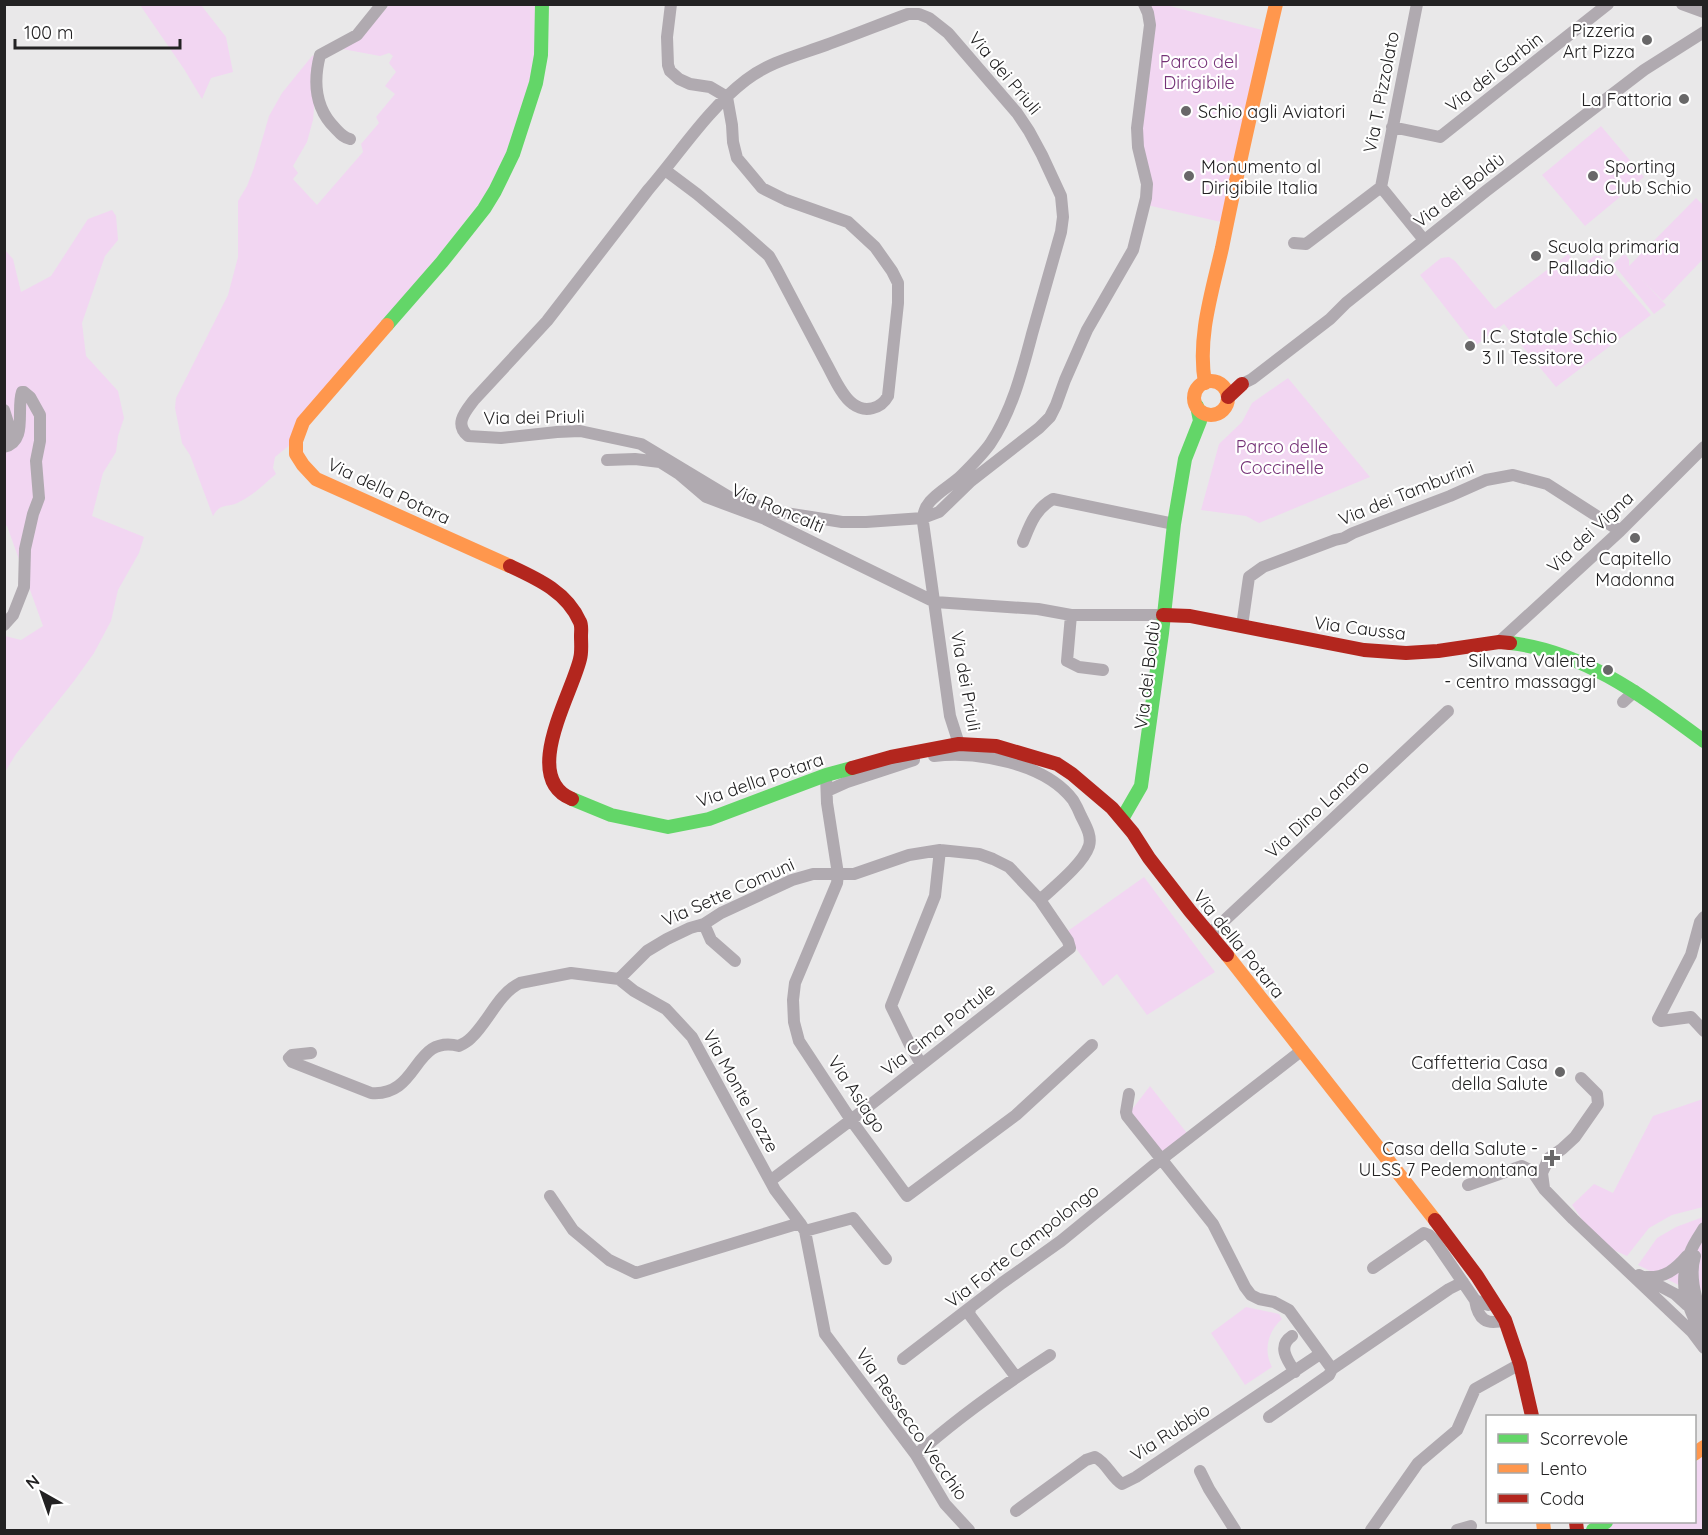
<svg xmlns="http://www.w3.org/2000/svg" width="1708" height="1535" font-family="Quicksand,sans-serif">
<style>
.green{fill:#f2d6f2}
.lines{fill:none;stroke-linecap:round;stroke-linejoin:round}
.street{stroke:#b0aab0;stroke-width:12}
.fast{stroke:#63d668;stroke-width:14}
.slow{stroke:#ff974d;stroke-width:14}
.jam{stroke:#b3261e;stroke-width:14}
.poi-dot{fill:#686768;stroke:#fff;stroke-width:2}
.labels{text-anchor:middle;dominant-baseline:central;stroke-width:4.5;stroke-linejoin:round;paint-order:stroke}
.poi-label{font-size:18px;fill:#232223;stroke:#fff;text-anchor:end}
.park-label{font-size:18px;fill:#753277;stroke:#fff}
.street-label{font-size:18px;fill:#232223;stroke:#fff}
</style>
<rect width="100%" height="100%" fill="#e9e8e9"/>
<path class="green" d="M 140,5 L 201,5 L 226,37 L 233,72 L 211,78 L 202,99 L 184,69 Z
M 389,5 L 542,5 L 538,73 L 501,175 L 291,444 L 275,457 L 273,468 L 276,474 C 265,483 254,495 241,501 C 229,509 221,501 213,516 L 190,455 L 182,443 L 175,408 L 176,398 L 228,295 L 238,257 L 238,201 L 247,186 L 254,168 L 269,116 L 282,93 L 312,56 L 315,55 L 313,81 L 314,108 L 313,120 L 307,142 L 293,166 L 298,173 L 293,179 L 317,205 L 363,152 L 361,144 L 379,123 L 376,117 L 395,94 L 385,86 L 396,72 L 389,63 L 393,56 L 389,53 L 380,56 L 337,48 L 378,18 Z
M 1145,5 L 1166,5 L 1262,30 L 1221,222 L 1147,205 L 1140,146 Z
M 1601,126 L 1644,177 L 1585,226 L 1542,175 Z
M 1696,198 L 1703,205 L 1703,259 L 1663,301 L 1641,279 L 1666,305 L 1654,314 L 1613,264 L 1623,255 L 1626,255 L 1629,260 L 1629,266 Z
M 112,210 L 116,216 L 118,240 L 105,256 L 82,323 L 86,356 L 118,391 L 124,418 L 118,436 L 116,452 L 103,473 L 92,516 L 144,537 L 139,553 L 118,590 L 111,621 L 94,653 L 74,681 L 16,754 L 5,772 L 5,636 L 21,640 L 43,626 L 7,526 L 5,525 L 5,250 L 13,259 L 21,292 L 51,276 L 88,219 Z
M 1568,254 L 1580,267 L 1594,256 L 1600,256 L 1651,315 L 1556,387 L 1504,324 L 1475,346 L 1420,275 L 1441,258 L 1449,257 L 1455,261 L 1495,309 Z
M 1288,378 L 1370,477 L 1259,523 L 1246,516 L 1201,510 L 1219,444 L 1242,422 L 1252,403 Z
M 1144,877 L 1215,972 L 1147,1015 L 1117,974 L 1103,986 L 1065,933 Z
M 1150,1086 L 1190,1137 L 1166,1156 L 1127,1116 Z
M 1703,1099 L 1703,1207 L 1672,1215 L 1649,1228 L 1627,1256 L 1609,1248 L 1590,1231 L 1572,1205 L 1594,1184 L 1613,1193 L 1653,1116 Z
M 1703,1217 L 1703,1290 L 1691,1291 L 1638,1265 L 1657,1238 L 1676,1227 Z
M 1246,1307 L 1279,1314 L 1282,1319 C 1268,1331 1263,1350 1272,1367 L 1245,1385 L 1211,1333 Z
M 1703,1456 L 1703,1530 L 1602,1530 L 1614,1522 L 1694,1522 L 1695,1463 Z"/>
<g class="lines">
<path class="street" d="M 1417,4 L 1381,187 L 1424,240
M 1682,4 L 1704,12
M 1392,127 L 1440,137 L 1608,4
M 350,139 C 342,137 340,133 335,128 C 315,108 313,82 320,55 L 357,35 L 382,4
M 665,170 L 697,194 L 735,226 L 769,256 L 777,270 C 793,300 809,331 825,361 C 832,373 841,396 853,404 C 865,413 881,409 888,396 L 898,303 L 898,283 L 892,271 L 875,247 L 848,222 L 786,200 L 762,188 L 737,158 L 733,142 L 732,125 L 727,97 L 710,87 L 690,84 L 679,79 L 670,71 L 668,65 L 667,37 L 671,4
M 1294,243 L 1306,244 L 1381,187
M 1242,384 L 1252,379 L 1330,319 L 1346,303 L 1486,191 L 1644,70 L 1704,32
M 4,410 L 9,426 L 4,437
M 4,447 C 28,442 16,409 22,392 L 24,392 L 30,397 L 40,415 L 40,441 L 36,461 L 39,498 L 33,514 L 25,549 L 24,587 L 13,615 L 4,625
M 607,460 L 635,459 L 660,462 L 679,474 L 706,497 L 765,519 L 935,602 L 1038,609 L 1071,615 L 1163,615
M 1023,542 C 1030,525 1035,509 1053,499 L 1174,524
M 1071,615 L 1067,661 L 1079,667 L 1103,670
M 1242,626 L 1249,577 L 1263,567 L 1335,540 L 1344,538 L 1353,533 L 1450,496 L 1486,480 L 1513,475 L 1547,484 L 1620,531
M 1499,642 L 1620,531 L 1704,447
M 1623,702 L 1635,691
M 959,744 L 950,716 L 923,522 C 921,499 948,489 962,475 C 971,466 982,455 990,444 C 1012,411 1022,372 1032,334 C 1042,300 1051,266 1061,232 L 1063,217 L 1061,196 L 1042,155 L 1029,131 L 1017,113 L 948,33 L 929,18 L 919,14 L 908,14 C 881,24 854,35 826,45 C 799,55 769,62 746,80 C 707,110 680,153 648,190 L 547,321 L 474,400 C 465,412 454,424 468,436 L 501,438 L 557,432 L 580,431 L 641,444 L 729,497 L 779,512 L 811,517 L 842,522 L 866,522 L 923,518 L 939,512 L 971,481 L 1039,428 L 1050,417 L 1056,405 L 1065,380 L 1087,330 L 1133,250 L 1146,198 L 1147,184 L 1138,147 L 1137,128 L 1150,25 L 1148,13 L 1144,4
M 934,756 C 977,751 1045,763 1073,800 C 1076,805 1079,811 1081,816 C 1086,826 1092,836 1089,846 C 1083,864 1054,887 1040,900
M 826,775 L 827,803 L 838,874 L 837,883 L 795,983 L 793,1000 L 794,1022 L 799,1041 L 851,1120 L 907,1196 L 1016,1115 L 1092,1045
M 827,791 L 847,782 L 914,760
M 1704,917 L 1700,922 L 1691,955 L 1658,1019 L 1661,1021 L 1691,1017 L 1704,1031
M 704,924 L 711,940 L 735,961
M 1210,934 L 1448,711
M 619,979 L 647,951 L 667,939 L 690,928 L 704,924 L 721,913 L 792,880 L 813,874 L 854,874 L 909,855 L 940,850 L 979,854 L 993,859 L 1009,867 L 1040,900 L 1068,941 L 1070,948 L 851,1120 L 770,1181
M 311,1053 L 292,1055 L 289,1058 L 292,1062 L 371,1093 C 420,1097 412,1034 459,1046 C 463,1044 468,1041 471,1038 C 489,1021 498,994 520,983 L 571,973 L 619,979 L 634,991 L 666,1009 L 692,1037 L 775,1190 L 800,1223
M 921,1064 L 910,1045 L 891,1006 L 935,896 L 940,850
M 1129,1094 L 1126,1112 L 1127,1116 L 1213,1224 L 1245,1287 L 1251,1295 L 1259,1299 L 1274,1302 L 1289,1310 L 1332,1369 L 1449,1289 L 1463,1282
M 1468,1185 L 1522,1166 L 1532,1171 L 1544,1189 L 1573,1219 L 1692,1332 L 1704,1348
M 1544,1188 L 1542,1173 L 1549,1158 L 1562,1149 L 1575,1137 L 1598,1104 L 1597,1094 L 1581,1078
M 550,1196 L 573,1230 L 609,1260 L 636,1273 L 800,1223 L 805,1231 L 853,1218 L 886,1259
M 805,1231 L 825,1334 L 916,1455 L 945,1504 L 969,1530
M 1695,1256 C 1688,1279 1698,1303 1704,1325
M 1373,1268 L 1424,1233 L 1429,1235 L 1434,1240 L 1475,1300
M 1639,1275 L 1675,1294 L 1687,1305
M 1646,1277 C 1665,1278 1675,1270 1687,1256
M 1495,1303 L 1488,1305 L 1475,1300 C 1478,1319 1486,1326 1505,1320
M 970,1309 L 969,1314 L 1016,1377
M 1292,1336 C 1277,1346 1287,1360 1295,1372
M 1703,1338 C 1689,1308 1676,1287 1690,1253 C 1693,1244 1699,1236 1704,1228
M 903,1359 L 1002,1283 L 1061,1241 L 1154,1165 L 1301,1051
M 1269,1417 L 1329,1375 L 1332,1369
M 916,1455 C 957,1418 1004,1385 1050,1355
M 1200,1471 L 1209,1489 L 1235,1530
M 1016,1511 L 1086,1460 L 1095,1457 C 1107,1463 1111,1477 1122,1484 L 1136,1477 L 1320,1354
M 1371,1530 L 1418,1463 L 1457,1430 L 1475,1389 L 1520,1364
M 1457,1530 L 1471,1526"/>
<path class="fast" d="M 387,325 L 442,262 L 484,209 L 495,191 L 513,154 L 536,83 L 541,55 L 542,4
M 1510,643 C 1584,651 1645,698 1704,741
M 572,799 L 611,815 L 668,827 L 709,819 L 826,775 L 852,768
M 1122,819 L 1141,786 L 1162,633 L 1174,524 L 1185,459 L 1200,421 L 1197,406
M 1593,1530 L 1606,1522"/>
<path class="slow" d="M 387,325 L 303,422 L 296,441 L 296,454 L 303,465 L 316,479 L 510,566
M1194 398a17 17 0 1 1 34 0a17 17 0 1 1-34 0Z
M 1205,383 C 1197,338 1212,292 1222,248 C 1238,167 1257,85 1276,4
M 1227,955 L 1435,1220
M 1694,1454 L 1704,1447
M 1543,1522 L 1544,1530"/>
<path class="jam" d="M 1228,397 L 1242,384
M 510,566 C 538,579 567,592 580,622 C 582,626 581,631 581,636 C 581,643 582,652 580,659 C 572,694 520,778 572,799
M 1163,615 L 1190,616 L 1364,650 L 1406,653 L 1438,651 L 1499,642 L 1510,643
M 852,768 L 891,757 L 959,744 L 996,746 L 1057,764 L 1072,774 L 1112,808 L 1133,833 L 1149,858 L 1190,911 L 1227,955
M 1435,1220 L 1477,1276 L 1505,1320 L 1520,1364 L 1532,1416
M 1576,1522 L 1577,1530"/>
</g>
<g class="poi-dot">
<circle cx="1647" cy="40" r="6"/>
<circle cx="1684" cy="99" r="6"/>
<circle cx="1186" cy="111" r="6"/>
<circle cx="1189" cy="176" r="6"/>
<circle cx="1593" cy="176" r="6"/>
<circle cx="1536" cy="256" r="6"/>
<circle cx="1470" cy="346" r="6"/>
<circle cx="1635" cy="538" r="6"/>
<circle cx="1608" cy="670" r="6"/>
<circle cx="1560" cy="1072" r="6"/>
<path d="M1549 1149h6v6h6v6h-6v6h-6v-6h-6v-6h6z"/>
</g>
<g class="labels">
<g class="poi-label">
<text x="1635" y="30">Pizzeria<tspan x="1635" dy="21">Art Pizza</tspan></text>
<text x="1672" y="99">La Fattoria</text>
<text x="1198" y="111" text-anchor="start">Schio agli Aviatori</text>
<text x="1201" y="166" text-anchor="start">Monumento al<tspan x="1201" dy="21">Dirigibile Italia</tspan></text>
<text x="1605" y="166" text-anchor="start">Sporting<tspan x="1605" dy="21">Club Schio</tspan></text>
<text x="1548" y="246" text-anchor="start">Scuola primaria<tspan x="1548" dy="21">Palladio</tspan></text>
<text x="1482" y="336" text-anchor="start">I.C. Statale Schio<tspan x="1482" dy="21">3 Il Tessitore</tspan></text>
<text x="1635" y="558" text-anchor="middle">Capitello<tspan x="1635" dy="21">Madonna</tspan></text>
<text x="1596" y="660">Silvana Valente<tspan x="1596" dy="21">- centro massaggi</tspan></text>
<text x="1548" y="1062">Caffetteria Casa<tspan x="1548" dy="21">della Salute</tspan></text>
<text x="1538" y="1148">Casa della Salute -<tspan x="1538" dy="21">ULSS 7 Pedemontana</tspan></text>
</g>
<g class="park-label">
<text x="1199" y="61">Parco del<tspan x="1199" dy="21">Dirigibile</tspan></text>
<text x="1282" y="446">Parco delle<tspan x="1282" dy="21">Coccinelle</tspan></text>
</g>
<g class="street-label">
<text transform="translate(1494 72) rotate(-38)">Via dei Garbin</text>
<text transform="translate(1005 73) rotate(50)">Via dei Priuli</text>
<text transform="translate(1381 92) rotate(-79)">Via T. Pizzolato</text>
<text transform="translate(1459 190) rotate(-38)">Via dei Boldù</text>
<text transform="translate(534 417) rotate(-1)">Via dei Priuli</text>
<text transform="translate(389 491) rotate(25)">Via della Potara</text>
<text transform="translate(1406 493) rotate(-22)">Via dei Tamburini</text>
<text transform="translate(778 508) rotate(23)">Via Roncalti</text>
<text transform="translate(1590 532) rotate(-43)">Via dei Vigna</text>
<text transform="translate(1360 628) rotate(7)">Via Caussa</text>
<text transform="translate(1147 675) rotate(-83)">Via dei Boldù</text>
<text transform="translate(966 681) rotate(80)">Via dei Priuli</text>
<text transform="translate(760 780) rotate(-19)">Via della Potara</text>
<text transform="translate(1317 809) rotate(-43)">Via Dino Lanaro</text>
<text transform="translate(728 892) rotate(-24)">Via Sette Comuni</text>
<text transform="translate(1239 944) rotate(51)">Via della Potara</text>
<text transform="translate(938 1029) rotate(-38)">Via Cima Portule</text>
<text transform="translate(741 1091) rotate(61)">Via Monte Lozze</text>
<text transform="translate(857 1094) rotate(56)">Via Asiago</text>
<text transform="translate(1022 1246) rotate(-38)">Via Forte Campolongo</text>
<text transform="translate(912 1424) rotate(55)">Via Ressecco Vecchio</text>
<text transform="translate(1170 1432) rotate(-33)">Via Rubbio</text>
</g>
</g>
<rect width="1708" height="1535" fill="none" stroke="#232223" stroke-width="12"/>
<rect x="1486" y="1415" width="210" height="108" fill="#ffffff" stroke="#a7a7a7" stroke-width="1.5"/>
<rect x="1498" y="1434" width="30" height="9" fill="#63d668" stroke="#a7a7a7" stroke-width="1.5"/>
<text x="1540" y="1445" font-size="18" fill="#232223">Scorrevole</text>
<rect x="1498" y="1464" width="30" height="9" fill="#ff974d" stroke="#a7a7a7" stroke-width="1.5"/>
<text x="1540" y="1475" font-size="18" fill="#232223">Lento</text>
<rect x="1498" y="1494" width="30" height="9" fill="#b3261e" stroke="#a7a7a7" stroke-width="1.5"/>
<text x="1540" y="1505" font-size="18" fill="#232223">Coda</text>
<g transform="translate(42 1493) rotate(320)" stroke="#ffffff" stroke-width="4.5" paint-order="stroke">
<path d="M0-4.5L10 22L0 15L-10 22Z" fill="#232223"/>
<text y="-9" font-size="16" font-weight="bold" text-anchor="middle" fill="#232223">N</text>
</g>
<path d="M15 39v9h165v-9" fill="none" stroke="#232223" stroke-width="3"/>
<text x="24" y="39" font-size="18" fill="#232223" stroke="#ffffff" stroke-width="4.5" paint-order="stroke">100 m</text>
</svg>
